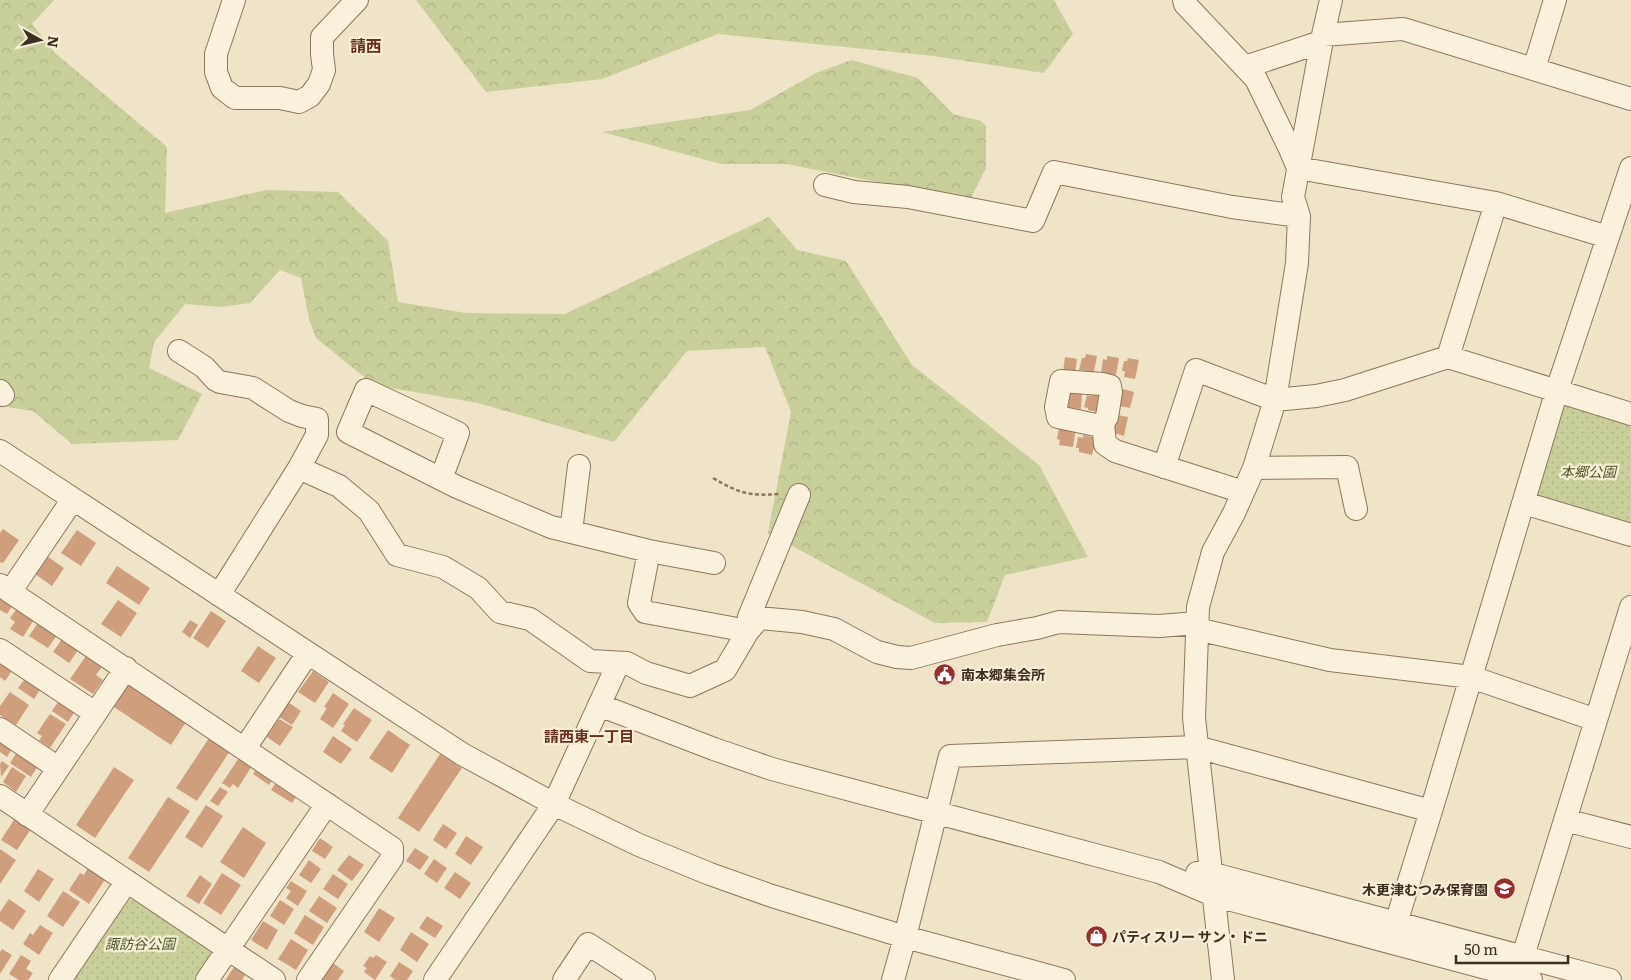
<svg xmlns="http://www.w3.org/2000/svg" width="1631" height="980" font-family="Literata,'Noto Sans JP',serif">
<style>
.grass{fill:url(#grass-dots)}
.forest{fill:url(#forest-crowns)}
.building{fill:#cf9f7d}
.lines{fill:none;stroke-linecap:round;stroke-linejoin:round}
.minor-casing{stroke:#8d765c;stroke-width:24}
.path{stroke:#8d765c;stroke-width:2.5;stroke-dasharray:4 2.5;stroke-linecap:butt}
.minor{stroke:#faf1dc;stroke-width:22}
.labels{text-anchor:middle;dominant-baseline:central;stroke-width:4.5;stroke-linejoin:round;paint-order:stroke}
.park-label{font-size:14px;font-style:italic;fill:#4d5a26;stroke:#f7eed8}
.poi-label{font-size:14px;font-weight:bold;fill:#3d2e20;stroke:#f7eed8;text-anchor:start}
.neighbourhood-label{font-size:15px;font-weight:bold;fill:#6b2e1e;stroke:#f7eed8}
.quarter-label{font-size:16px;font-weight:bold;fill:#6b2e1e;stroke:#f7eed8}
</style>
<defs>
<pattern id="grass-dots" width="8" height="8" patternUnits="userSpaceOnUse" patternTransform="scale(1.25)"><rect width="8" height="8" fill="#c9cf9b"/><path d="M2 2h.1M6 6h.1" fill="none" stroke="#aeb285" stroke-width="1.8" stroke-linecap="round"/></pattern>
<pattern id="forest-crowns" width="20" height="18" patternUnits="userSpaceOnUse" patternTransform="scale(1.25)"><rect width="20" height="18" fill="#c9cf9b"/><path d="M2 6a3 3 0 1 1 6 0M12 15a3 3 0 1 1 6 0" fill="none" stroke="#aeb285"/></pattern>
</defs>
<rect width="100%" height="100%" fill="#f0e4c8"/>
<path class="grass" d="M 1572,401 L 1631,419 L 1631,529 L 1541,502 L 1537,494 L 1564,406 Z
M 139,899 L 211,948 L 212,959 L 197,980 L 72,980 L 126,900 Z"/>
<path class="forest" d="M 0,0 L 54,0 L 32,24 L 54,52 L 167,147 L 165,213 L 266,190 L 338,192 L 388,241 L 398,302 L 466,313 L 565,314 L 769,217 L 797,250 L 846,261 L 912,365 L 1039,465 L 1088,557 L 1005,575 L 987,622 L 935,623 L 768,533 L 791,412 L 765,347 L 687,351 L 614,442 L 478,403 L 374,385 L 316,338 L 309,319 L 301,278 L 280,270 L 250,303 L 221,307 L 185,304 L 154,342 L 149,368 L 202,394 L 178,440 L 72,444 L 33,411 L 0,406 Z
M 416,0 L 1054,0 L 1073,34 L 1044,73 L 933,56 L 718,34 L 602,79 L 486,92 Z
M 851,60 L 918,78 L 953,114 L 981,121 L 986,126 L 986,168 L 971,198 L 893,185 L 786,164 L 721,164 L 602,132 L 750,110 L 816,73 Z"/>
<path class="building" d="M 1086,354 L 1097,356 L 1094,372 L 1079,370 L 1082,358 L 1085,358 Z
M 1107,356 L 1119,358 L 1116,375 L 1101,373 L 1103,359 L 1107,360 Z
M 1065,357 L 1077,359 L 1075,374 L 1063,372 Z
M 1128,358 L 1139,360 L 1135,379 L 1124,377 L 1125,371 L 1122,371 L 1124,361 L 1127,361 Z
M 1123,389 L 1134,392 L 1130,408 L 1119,406 L 1119,391 L 1122,392 Z
M 1066,392 L 1082,393 L 1081,409 L 1064,407 Z
M 1092,393 L 1101,395 L 1098,412 L 1088,410 L 1088,408 L 1084,407 L 1087,395 L 1091,396 Z
M 1118,415 L 1128,417 L 1124,436 L 1114,433 L 1115,427 L 1112,426 Z
M 1059,428 L 1076,428 L 1073,447 L 1059,445 L 1060,440 L 1057,439 Z
M 1083,435 L 1096,438 L 1092,455 L 1079,452 L 1079,448 L 1076,448 L 1078,437 L 1083,438 Z
M 3,529 L 19,540 L 3,563 L 0,562 L 0,533 Z
M 77,530 L 96,543 L 81,566 L 61,553 Z
M 47,556 L 64,568 L 52,586 L 35,574 Z
M 117,566 L 150,588 L 139,605 L 106,583 Z
M 0,589 L 16,600 L 7,614 L 0,610 Z
M 118,600 L 137,613 L 121,637 L 101,624 Z
M 18,607 L 35,618 L 23,637 L 10,629 L 15,622 L 10,618 Z
M 211,611 L 226,621 L 208,648 L 193,638 Z
M 40,620 L 59,632 L 48,648 L 29,636 Z
M 190,620 L 198,625 L 190,638 L 182,632 Z
M 65,635 L 81,646 L 69,663 L 53,652 Z
M 258,646 L 276,658 L 259,683 L 241,671 Z
M 88,653 L 104,664 L 96,675 L 103,680 L 93,694 L 70,679 Z
M 0,656 L 15,666 L 5,681 L 0,677 Z
M 313,671 L 329,682 L 315,703 L 298,692 Z
M 28,675 L 43,685 L 34,699 L 18,688 Z
M 126,682 L 186,722 L 171,745 L 111,705 Z
M 10,692 L 29,705 L 16,725 L 0,715 L 0,706 Z
M 333,693 L 349,704 L 333,728 L 320,719 L 327,708 L 324,707 Z
M 61,697 L 77,708 L 68,722 L 52,711 Z
M 285,700 L 301,711 L 292,725 L 276,715 Z
M 354,708 L 372,720 L 357,742 L 341,731 L 345,725 L 343,724 Z
M 50,714 L 66,724 L 50,748 L 39,740 L 42,736 L 37,733 Z
M 279,719 L 293,727 L 280,746 L 267,737 Z
M 388,730 L 410,745 L 392,773 L 369,758 Z
M 0,734 L 15,744 L 7,757 L 0,752 Z
M 211,735 L 232,748 L 197,801 L 176,788 Z
M 333,736 L 352,749 L 341,764 L 323,752 Z
M 19,749 L 40,763 L 31,777 L 10,763 Z
M 243,752 L 256,760 L 238,788 L 233,784 L 230,788 L 222,783 Z
M 440,754 L 462,768 L 419,832 L 398,818 Z
M 2,761 L 9,766 L 1,777 L 0,764 Z
M 260,764 L 276,774 L 269,785 L 253,774 Z
M 12,767 L 26,776 L 16,792 L 3,782 Z
M 114,767 L 134,780 L 95,838 L 76,825 Z
M 279,778 L 300,792 L 292,803 L 271,790 Z
M 220,787 L 228,792 L 218,806 L 210,801 Z
M 168,797 L 190,811 L 149,872 L 128,858 Z
M 206,805 L 223,816 L 202,848 L 185,837 Z
M 15,818 L 31,829 L 17,850 L 1,840 Z
M 443,824 L 457,833 L 446,849 L 433,840 Z
M 243,827 L 266,843 L 244,878 L 220,862 Z
M 466,836 L 483,847 L 471,865 L 455,854 Z
M 320,838 L 333,847 L 325,859 L 312,851 Z
M 415,848 L 429,857 L 420,870 L 406,861 Z
M 0,849 L 16,860 L 0,884 Z
M 349,855 L 364,865 L 352,881 L 337,870 Z
M 434,859 L 447,868 L 437,883 L 424,874 Z
M 309,860 L 321,869 L 311,883 L 299,875 Z
M 89,866 L 106,878 L 89,904 L 69,890 L 80,873 L 84,875 Z
M 38,869 L 54,879 L 39,902 L 24,891 Z
M 455,872 L 471,883 L 460,899 L 444,888 Z
M 222,873 L 241,885 L 221,915 L 203,903 Z
M 333,874 L 348,884 L 338,899 L 323,889 Z
M 200,875 L 212,884 L 199,904 L 186,896 Z
M 291,881 L 307,891 L 298,906 L 286,898 L 291,891 L 286,888 Z
M 63,891 L 80,902 L 63,927 L 47,916 Z
M 319,896 L 337,908 L 327,923 L 309,911 Z
M 9,899 L 26,911 L 13,930 L 0,921 L 0,912 Z
M 280,900 L 294,909 L 284,925 L 270,916 Z
M 379,908 L 395,918 L 379,942 L 364,932 Z
M 305,915 L 324,927 L 313,945 L 294,933 Z
M 427,916 L 443,926 L 435,938 L 419,928 Z
M 263,921 L 278,930 L 267,950 L 251,940 Z
M 40,925 L 53,933 L 39,955 L 23,944 L 30,933 L 33,935 Z
M 411,932 L 429,944 L 417,962 L 400,950 Z
M 291,939 L 308,950 L 296,970 L 278,959 Z
M 2,949 L 12,955 L 0,974 L 0,952 Z
M 21,955 L 31,961 L 26,969 L 33,973 L 28,980 L 19,980 L 9,974 Z
M 376,955 L 387,962 L 375,980 L 364,972 L 367,968 L 363,966 L 370,956 L 373,958 Z
M 330,961 L 344,971 L 338,980 L 320,980 Z
M 399,962 L 413,971 L 407,980 L 395,980 L 390,976 Z
M 237,963 L 248,971 L 242,980 L 225,980 Z"/>
<g class="lines">
<defs>
<path id="minor" d="M 234,0 L 216,54 L 216,72 L 222,88 L 235,98 L 280,98 L 299,102 L 310,96 L 319,84 L 324,70 L 322,54 L 322,37 L 357,0
M 1184,0 L 1185,4 L 1256,79 L 1290,149 L 1298,168 L 1496,203 L 1608,237
M 1323,35 L 1403,29 L 1631,99
M 1245,67 L 1321,42
M 1534,69 L 1555,0
M 825,185 L 854,192 L 908,197 L 1033,221 L 1054,172 L 1232,207 L 1299,216
M 179,351 L 204,367 L 216,380 L 220,382 L 253,388 L 289,411 L 302,416 L 317,419 L 317,435 L 299,468 L 219,595
M 1448,357 L 1496,203
M 0,391 L 3,395
M 1103,423 L 1096,425 L 1058,417 L 1056,407 L 1061,381 L 1102,384 L 1110,386 L 1111,392 L 1107,417 L 1103,423 L 1105,444 L 1115,451 L 1243,492
M 0,451 L 462,754 L 554,804 L 639,845 L 710,874 L 772,896 L 905,937 L 1064,980
M 1164,467 L 1196,370 L 1275,400 L 1316,396 L 1345,390 L 1448,357 L 1631,414
M 299,468 L 339,486 L 369,511 L 397,555 L 443,567 L 478,588 L 500,612 L 530,619 L 590,661 L 627,663 L 646,673 L 690,686 L 725,670 L 748,631 L 755,623 L 749,617 L 799,495
M 1254,468 L 1347,467 L 1356,509
M 441,479 L 458,433 L 366,390 L 348,432 L 457,487 L 551,527 L 649,551 L 714,563
M 1524,503 L 1631,535
M 571,532 L 579,466
M 649,551 L 639,603 L 645,612 L 748,631
M 0,585 L 392,848 L 392,858 L 308,980
M 10,592 L 73,499
M 749,617 L 802,622 L 834,629 L 877,652 L 897,657 L 911,658 L 997,635 L 1037,628 L 1059,622 L 1159,626 L 1197,623
M 1197,629 L 1330,660 L 1471,677 L 1596,720
M 0,650 L 95,713
M 599,705 L 714,749 L 772,769 L 1159,872 L 1213,895 L 1531,980
M 0,729 L 58,768
M 245,748 L 308,653
M 0,796 L 274,980
M 27,815 L 126,668
M 1565,820 L 1631,837
M 1197,873 L 1210,873 L 1610,980
M 1396,923 L 1431,811 L 1557,390 L 1631,168
M 1519,969 L 1631,607
M 60,980 L 127,881
M 207,980 L 327,804
M 435,980 L 554,804 L 618,664
M 564,980 L 588,944 L 644,980
M 893,980 L 905,937 L 950,756 L 1197,747 L 1431,811
M 1223,980 L 1194,718 L 1198,607 L 1213,552 L 1234,513 L 1254,468 L 1275,400 L 1297,263 L 1299,216 L 1293,197 L 1323,35 L 1331,0"/>
</defs>
<use href="#minor" class="minor-casing"/>
<path class="path" d="M 713,478 C 740,494 750,496 780,494"/>
<use href="#minor" class="minor"/>
</g>
<defs>
<symbol id="civic-disc" viewBox="-11 -11 22 22"><circle r="9.5" fill="#9e2a2b" stroke="#f7eed8"/><path d="M-.6-6.5H3V-4.5H.6V-3L4-1V1h2V6H-6V1h2V-1L-.6-3ZM-1.2 2.5V6h2.4V2.5Z" fill="#fff"/></symbol>
<symbol id="school-disc" viewBox="-11 -11 22 22"><circle r="9.5" fill="#9e2a2b" stroke="#f7eed8"/><path d="M0-5L7-2L0 1L-7-2ZM-4 1L0 2.5L4 1V4Q0 6-4 4Z" fill="#fff"/></symbol>
<symbol id="shop-disc" viewBox="-11 -11 22 22"><circle r="9.5" fill="#9e2a2b" stroke="#f7eed8"/><path d="M-5-2.5h2.3a2.7 3.5 0 0 1 5.4 0H5L5.5 6h-11ZM-1.5-2.5h3a1.5 2.3 0 0 0-3 0Z" fill="#fff"/></symbol>
</defs>
<g fill-rule="evenodd">
<use href="#civic-disc" x="932" y="662" width="25" height="25"/>
<use href="#school-disc" x="1492" y="876" width="25" height="25"/>
<use href="#shop-disc" x="1084" y="924" width="25" height="25"/>
</g>
<g class="labels">
<g class="park-label">
<text x="1588" y="471">本郷公園</text>
<text x="140" y="943">諏訪谷公園</text>
</g>
<g class="poi-label">
<text x="961" y="674">南本郷集会所</text>
<text x="1488" y="889" text-anchor="end">木更津むつみ保育園</text>
<text x="1112" y="936">パティスリー サン・ドニ</text>
</g>
<g class="neighbourhood-label">
<text x="589" y="735">請西東一丁目</text>
</g>
<g class="quarter-label">
<text x="366" y="45">請西</text>
</g>
</g>
<g transform="translate(40 40) rotate(98)" stroke="#f7eed8" stroke-width="4" paint-order="stroke">
<path d="M0-4L9 19L0 12L-9 19Z" fill="#3d2e20"/>
<text y="-8" font-size="14" font-weight="bold" text-anchor="middle" fill="#3d2e20">N</text>
</g>
<path d="M1456 955v8h112v-8" fill="none" stroke="#3d2e20" stroke-width="2.5"/>
<text x="1464" y="955" font-size="15" fill="#3d2e20" stroke="#f7eed8" stroke-width="4" paint-order="stroke">50 m</text>
</svg>
